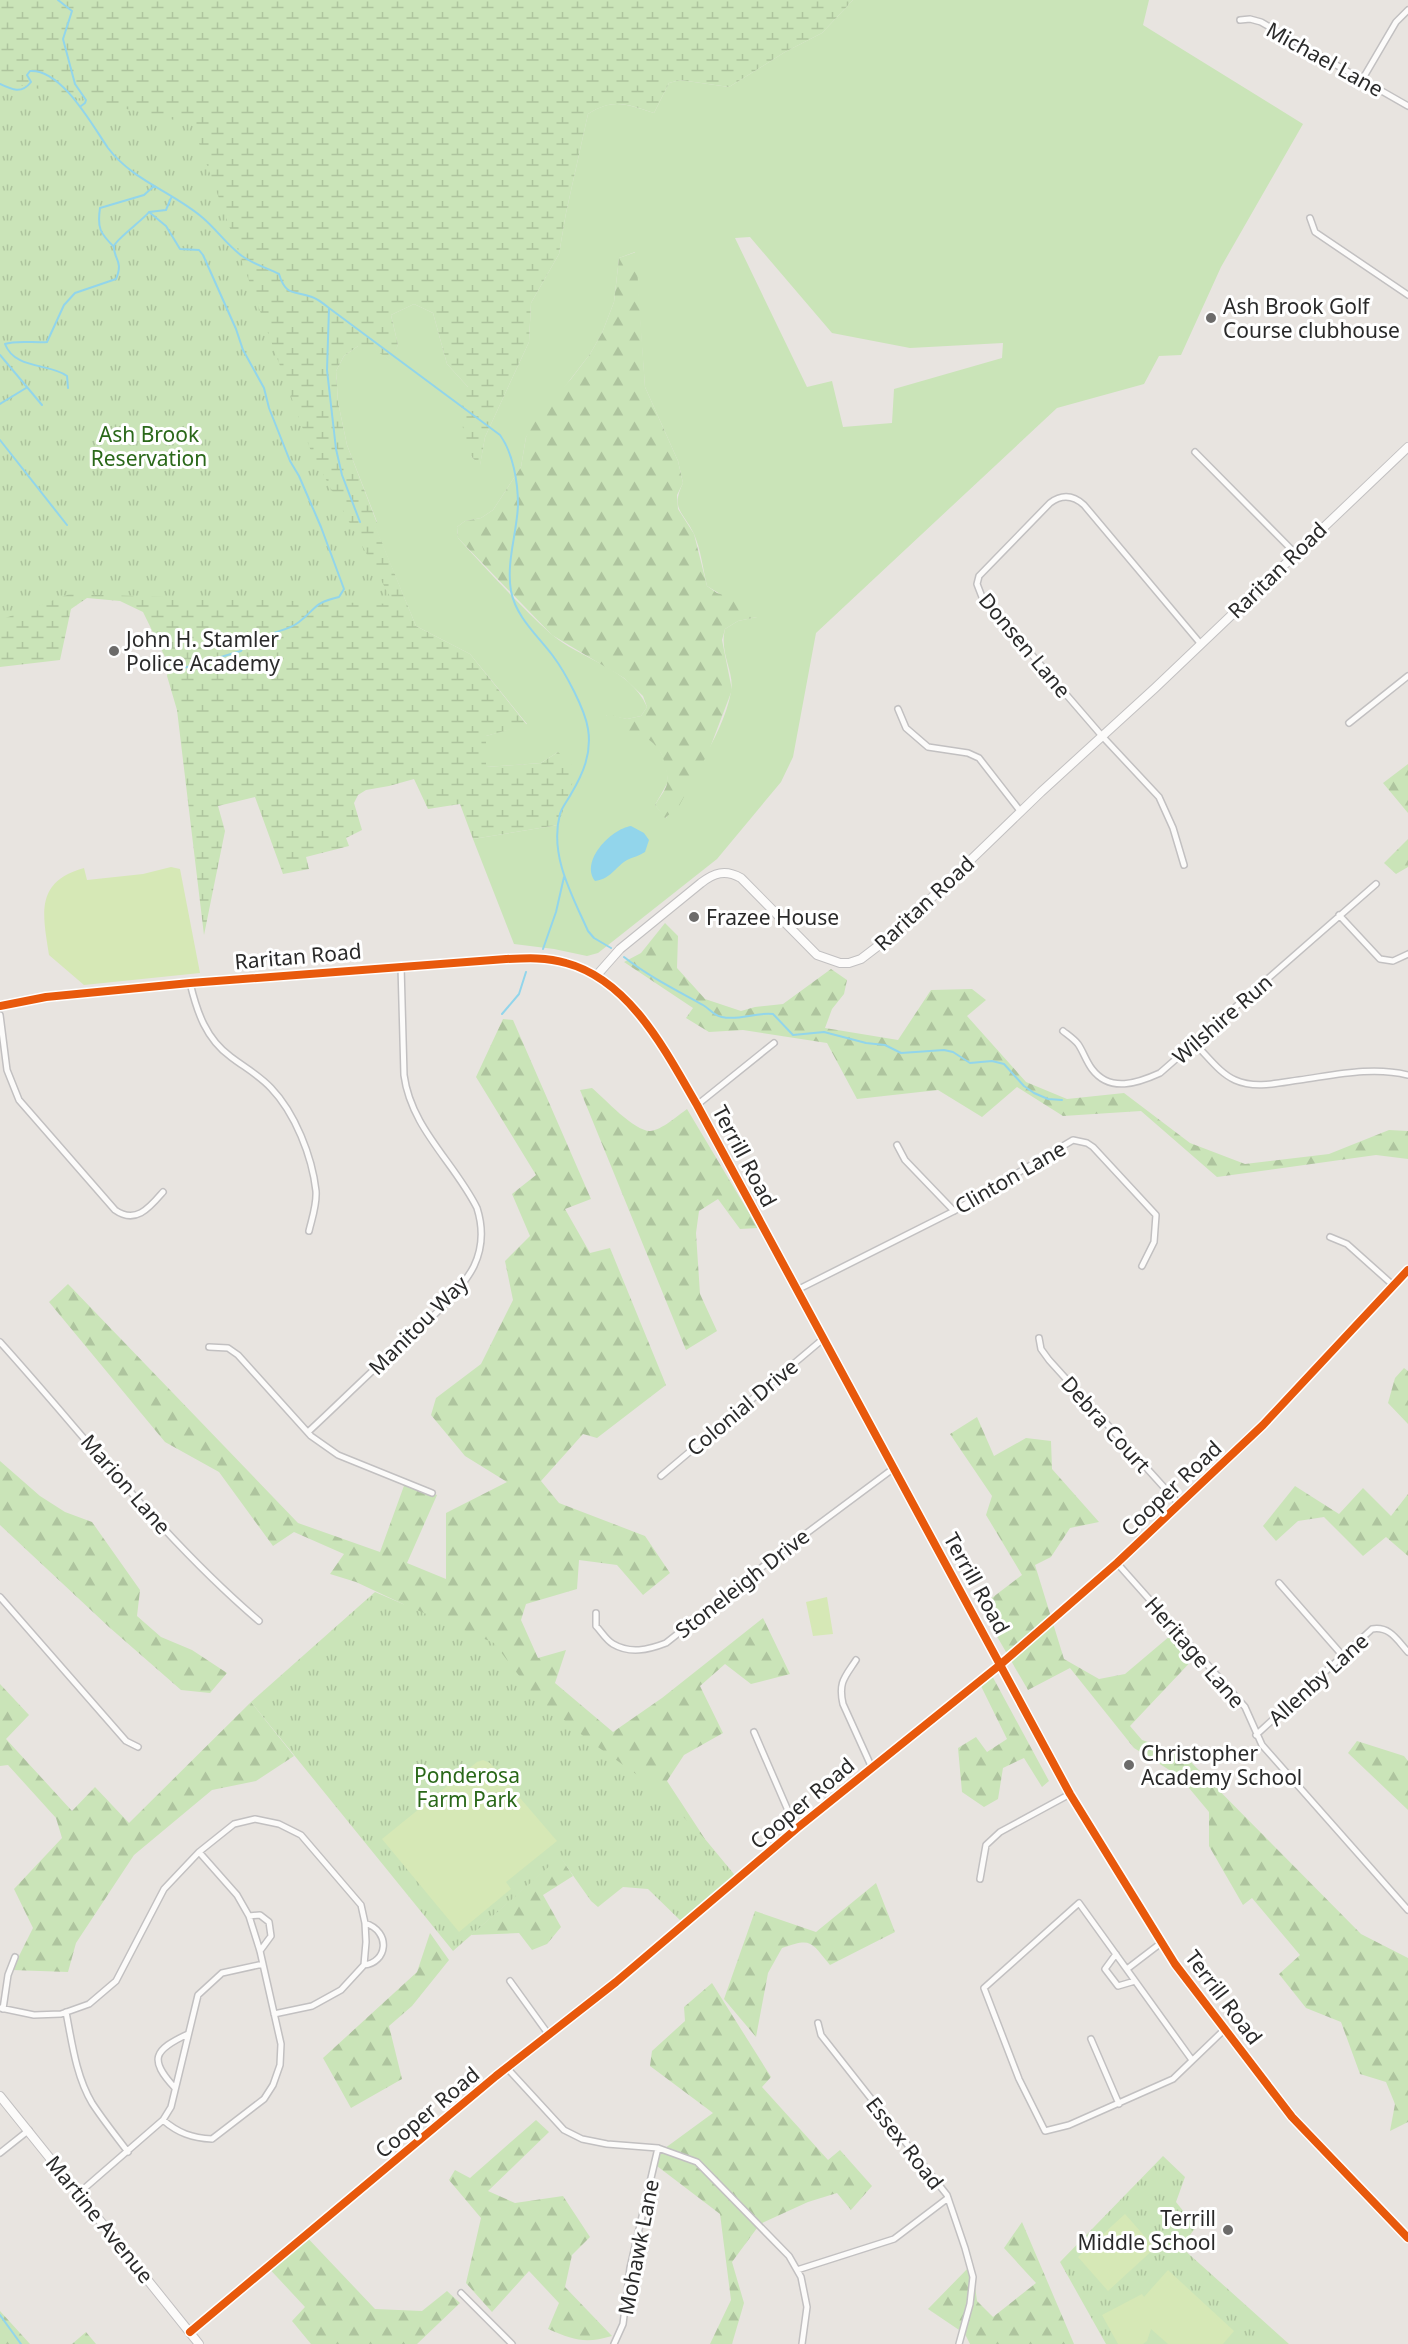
<svg xmlns="http://www.w3.org/2000/svg" width="1408" height="2344" font-family="'Noto Sans',sans-serif">
<style>
.grass{fill:#cae4b8;fill-rule:evenodd}
.forest{fill:url(#forest-firs)}
.wetland{fill:url(#wetland-marsh)}
.park{fill:url(#park-tufts)}
.pitch{fill:#d6e8b6}
.water{fill:#92d5eb}
.lines{fill:none;stroke-linecap:round;stroke-linejoin:round}
.stream{stroke:#92d5eb;stroke-width:2}
.street-casing{stroke:#c2c0c1;stroke-width:8}
.secondary-casing{stroke:#c2c0c1;stroke-width:10}
.street{stroke:#fcfbfa;stroke-width:5}
.secondary{stroke:#fcfbfa;stroke-width:8}
.cycleway-casing{stroke:#fff;stroke-width:11}
.cycleway{stroke:#e8590c;stroke-width:8}
.poi-dot{fill:#6c6b6a;stroke:#fff;stroke-width:2}
.labels{text-anchor:middle;dominant-baseline:central;stroke-width:6;stroke-linejoin:round;paint-order:stroke}
.street-label{font-size:21px;fill:#2a2a2a;stroke:#fff}
.poi-label{font-size:21px;fill:#2a2a2a;stroke:#fff;text-anchor:start}
.park-label{font-size:21px;fill:#2a6819;stroke:#fff}
</style>
<defs>
<pattern id="forest-firs" width="22" height="20" patternUnits="userSpaceOnUse" patternTransform="scale(1.5)"><rect width="22" height="20" fill="#cae4b8"/><path d="M5 1l3.5 6h-7zM16 11l3.5 6h-7z" fill="#aec49e"/></pattern>
<pattern id="wetland-marsh" width="20" height="14" patternUnits="userSpaceOnUse" patternTransform="scale(1.5)"><rect width="20" height="14" fill="#cae4b8"/><path d="M1 5h8M5 5V1M11 12h8M15 12V8" fill="none" stroke="#aec49e"/></pattern>
<pattern id="park-tufts" width="24" height="20" patternUnits="userSpaceOnUse" patternTransform="scale(1.5)"><rect width="24" height="20" fill="#cae4b8"/><path d="M3 7l-1-3M5 7V3M7 7l1-3M15 17l-1-3M17 17v-4M19 17l1-3" fill="none" stroke="#aec49e"/></pattern>
</defs>
<rect width="100%" height="100%" fill="#e8e4e0"/>
<path class="grass" d="M 853,0 L 1149,0 L 1143,25 L 1303,124 L 1221,267 L 1181,355 L 1159,356 L 1144,384 L 1057,408 L 816,633 L 793,757 L 781,782 L 717,859 L 598,953 L 587,956 L 554,949 L 514,944 L 473,839 L 558,825 L 558,752 L 541,763 L 486,767 L 486,736 L 527,724 L 470,654 L 416,626 L 373,522 L 377,522 L 347,445 L 338,402 L 336,371 L 344,356 L 358,346 L 371,346 L 390,360 L 398,345 L 391,315 L 414,304 L 433,313 L 447,364 L 468,387 L 471,456 L 480,465 L 485,437 L 529,342 L 531,303 L 559,254 L 566,213 L 588,114 C 613,98 626,104 654,113 L 669,83 L 680,80 L 729,87 L 785,52 L 822,33 ZM 750,237 L 832,333 L 910,348 L 1003,343 L 1002,358 L 894,389 L 892,423 L 843,427 L 832,381 L 807,387 L 735,238 ZM 635,252 L 645,387 L 678,461 L 683,483 C 670,510 684,512 694,534 C 701,550 703,569 707,586 L 757,617 L 738,621 L 725,629 C 719,654 735,672 731,692 C 723,735 689,781 666,818 L 655,805 L 668,782 L 666,763 L 658,747 L 645,736 L 627,731 L 606,715 L 627,719 L 641,716 L 647,707 C 630,667 580,660 550,633 C 518,604 488,571 458,538 L 457,527 L 465,521 L 481,518 L 493,510 L 521,467 L 526,437 L 590,354 L 602,333 L 614,302 L 619,258 Z"/>
<path class="forest" d="M 636,252 L 645,387 L 678,461 L 683,483 L 677,495 L 678,509 L 694,534 L 707,586 L 717,593 L 759,606 L 761,612 L 757,617 L 738,621 L 725,629 L 722,640 L 732,690 L 708,753 L 679,806 L 665,818 L 655,805 C 659,798 665,791 667,784 C 668,780 667,774 666,770 C 663,743 640,728 615,735 L 606,714 L 627,719 L 641,716 L 647,707 L 643,696 L 624,678 L 552,635 L 458,538 L 457,527 L 465,521 L 481,518 L 493,510 L 521,467 L 526,437 L 537,416 L 571,379 L 590,354 L 602,333 L 614,302 L 619,258 Z
M 1408,764 L 1408,813 L 1383,783 Z
M 1408,839 L 1408,867 L 1396,874 L 1384,863 Z
M 665,923 L 678,936 L 677,968 L 705,999 L 741,1011 L 755,1007 L 783,1004 L 831,969 L 847,980 L 844,994 L 832,1009 L 825,1028 L 898,1040 L 931,990 L 972,989 L 986,1000 L 967,1016 L 1026,1082 L 1067,1099 L 1124,1093 L 1190,1143 L 1245,1164 L 1329,1154 L 1389,1130 L 1408,1131 L 1408,1159 L 1376,1155 L 1217,1177 L 1141,1111 L 1063,1116 L 1017,1087 L 982,1117 L 938,1090 L 857,1099 L 827,1043 L 743,1030 L 709,1032 L 686,1018 L 693,1008 L 624,962 L 641,953 Z
M 503,1019 L 513,1020 L 591,1199 L 565,1209 L 590,1253 L 610,1248 L 666,1385 L 597,1438 L 583,1434 L 541,1481 L 559,1503 L 645,1536 L 670,1573 L 643,1595 L 617,1565 L 579,1560 L 577,1589 L 526,1604 L 521,1620 L 538,1658 L 566,1650 L 555,1683 L 613,1732 L 662,1698 L 763,1618 L 790,1674 L 751,1684 L 725,1664 L 700,1686 L 723,1733 L 684,1755 L 667,1781 L 705,1839 L 669,1836 L 403,1604 L 356,1582 L 330,1574 L 344,1554 L 294,1532 L 273,1546 L 219,1472 L 165,1442 L 49,1302 L 68,1284 L 298,1523 L 380,1552 L 405,1483 L 437,1495 L 407,1563 L 446,1579 L 446,1513 L 507,1482 L 465,1456 L 431,1415 L 436,1398 L 481,1364 L 513,1300 L 505,1261 L 530,1236 L 512,1194 L 536,1175 L 476,1077 Z
M 592,1088 C 605,1099 634,1131 650,1131 C 662,1130 677,1116 687,1109 L 758,1228 L 740,1229 L 718,1199 L 699,1211 L 696,1233 L 700,1294 L 717,1331 L 686,1350 L 580,1090 Z
M 1404,1368 L 1408,1371 L 1408,1424 L 1388,1403 L 1395,1378 Z
M 977,1417 L 994,1456 L 1026,1438 L 1051,1441 L 1052,1469 L 1099,1522 L 1070,1528 L 1051,1557 L 1035,1565 L 1064,1659 L 1099,1679 L 1125,1674 L 1177,1630 L 1197,1655 L 1130,1726 L 1142,1740 L 1183,1754 L 1361,1934 L 1408,1958 L 1408,2122 L 1390,2131 L 1395,2104 L 1386,2082 L 1360,2074 L 1341,2022 L 1306,2008 L 1279,1974 L 1300,1955 L 1252,1898 L 1243,1905 L 1209,1846 L 1209,1812 L 1179,1776 L 1134,1748 L 1070,1668 L 1028,1690 L 980,1607 L 1022,1575 L 986,1515 L 992,1496 L 950,1434 Z
M 0,1461 L 40,1496 L 65,1512 L 92,1522 L 140,1590 L 137,1616 L 161,1637 L 192,1650 L 227,1673 L 210,1693 L 181,1690 L 109,1627 L 0,1525 Z
M 1295,1486 L 1339,1514 L 1363,1488 L 1391,1516 L 1408,1494 L 1408,1556 L 1386,1537 L 1363,1556 L 1324,1517 L 1298,1521 L 1276,1541 L 1263,1526 Z
M 990,1672 L 1049,1781 L 1042,1787 L 1024,1758 L 1003,1768 L 998,1799 L 984,1807 L 962,1792 L 958,1748 L 976,1737 L 987,1752 L 1007,1739 L 979,1682 Z
M 0,1684 L 29,1715 L 6,1739 L 72,1811 L 95,1787 L 129,1823 L 251,1702 L 294,1756 L 256,1781 L 212,1790 L 134,1855 L 76,1943 L 68,1972 L 12,1970 L 33,1928 L 14,1889 L 62,1838 L 56,1818 L 8,1765 L 0,1766 Z
M 1357,1741 L 1404,1756 L 1408,1761 L 1408,1810 L 1348,1753 Z
M 560,1856 L 573,1876 L 543,1895 L 561,1927 L 547,1944 L 532,1950 L 519,1933 L 471,1935 Z
M 876,1883 L 895,1932 L 830,1965 C 811,1942 812,1937 782,1948 L 768,1973 L 756,2037 L 724,1999 L 755,1911 L 816,1932 Z
M 430,1933 L 449,1960 L 412,2006 L 389,2026 L 402,2079 L 351,2108 L 323,2058 L 417,1972 Z
M 712,1983 L 771,2077 L 762,2087 L 828,2160 L 840,2150 L 872,2186 L 851,2210 L 837,2193 L 808,2202 L 760,2224 L 732,2262 L 744,2303 L 732,2344 L 710,2344 L 731,2300 L 720,2214 L 657,2166 L 661,2151 L 713,2113 L 650,2066 L 652,2051 L 685,2021 L 684,2007 Z
M 536,2120 L 549,2132 L 488,2191 L 515,2203 L 563,2196 L 590,2237 L 572,2255 L 565,2287 L 612,2336 C 585,2344 574,2340 548,2329 L 559,2303 L 529,2271 L 492,2312 L 466,2283 L 481,2218 L 449,2180 L 455,2170 L 470,2178 Z
M 1022,2222 L 1074,2344 L 970,2344 L 965,2334 L 928,2309 L 972,2264 L 977,2301 L 993,2317 L 1036,2283 L 1004,2248 Z
M 302,2232 L 375,2309 L 422,2311 L 447,2291 L 460,2303 L 417,2344 L 311,2344 L 292,2321 L 305,2307 L 264,2263 Z
M 0,2311 L 30,2344 L 0,2344 Z
M 86,2332 L 96,2344 L 72,2344 Z"/>
<path class="wetland" d="M 0,0 L 853,0 L 822,33 L 785,52 L 729,87 L 680,80 L 669,83 L 654,113 C 627,104 613,98 588,114 L 566,213 L 559,254 L 531,303 L 529,342 L 485,437 L 480,466 L 471,456 L 459,414 L 468,387 L 447,364 L 433,313 L 414,304 L 391,315 L 398,345 L 391,361 L 371,347 L 358,346 L 344,356 L 336,371 L 338,402 L 347,445 L 377,523 L 374,523 L 416,626 L 470,654 L 527,725 L 486,736 L 486,767 L 541,763 L 558,752 L 577,770 L 558,825 L 473,839 L 460,804 L 428,809 L 414,779 L 389,786 L 366,790 L 358,795 L 354,803 L 362,830 L 346,838 L 349,846 L 306,857 L 309,869 L 283,874 L 255,797 L 218,806 L 225,831 L 204,935 L 177,710 L 167,676 L 169,665 L 143,612 L 120,601 L 87,598 L 71,609 L 60,660 L 0,667 Z"/>
<path class="park" d="M 0,80 L 192,124 L 312,454 L 394,604 L 70,594 L 0,620 Z
M 375,1592 L 494,1643 L 533,1694 L 588,1740 L 653,1786 L 705,1839 L 738,1879 L 684,1924 L 648,1889 L 623,1887 L 598,1907 L 591,1901 L 560,1857 L 453,1951 L 251,1702 Z
M 1163,2156 L 1185,2177 L 1176,2202 L 1196,2227 L 1181,2247 L 1289,2344 L 1106,2344 L 1060,2262 Z"/>
<path class="pitch" d="M 171,867 L 180,869 L 200,973 L 84,985 L 49,955 C 43,915 34,882 84,868 L 87,880 L 143,874 Z
M 827,1597 L 833,1634 L 813,1636 L 806,1602 Z
M 483,1760 L 490,1763 L 557,1841 L 506,1882 L 511,1889 L 459,1932 L 382,1839 L 477,1762 Z
M 1125,2214 L 1155,2248 L 1108,2291 L 1078,2257 Z
M 1168,2270 L 1234,2331 L 1223,2344 L 1168,2344 L 1151,2329 L 1147,2341 L 1143,2344 L 1118,2344 L 1102,2315 L 1142,2294 L 1144,2297 Z"/>
<path class="water" d="M 631,826 L 644,833 L 649,840 L 645,852 C 639,856 633,857 627,860 C 614,868 611,879 595,881 C 580,861 611,829 631,826 Z"/>
<g class="lines">
<path class="stream" d="M 58,0 L 72,11 L 63,39 L 75,84 L 86,100 L 85,103 L 81,106
M 0,84 C 12,90 22,94 31,82 L 27,75 L 30,71 C 62,69 92,125 108,148 C 133,181 173,192 203,218 C 217,230 227,245 242,256 C 253,264 267,268 279,274 C 286,297 294,290 312,297 C 318,299 324,304 329,308 L 500,435 C 513,453 518,482 518,505 C 517,533 506,562 511,591 C 516,617 537,635 553,656 C 565,672 585,709 588,729 C 592,753 583,774 571,794 C 568,800 562,807 560,814 C 549,855 572,895 588,931 L 594,938 L 611,948
M 149,212 L 166,226 L 180,249 L 199,250 L 203,255 L 236,329 L 243,350 L 264,388 L 269,408 L 290,461 L 299,476 L 321,527 L 344,589 L 339,597 C 313,603 318,607 299,622 C 289,630 279,630 268,635 C 259,639 257,642 246,643 L 241,651 L 184,668 L 173,669
M 114,247 C 100,233 97,228 100,208 L 144,195 L 154,186
M 329,308 L 327,370 L 336,449 L 342,475 L 360,522
M 0,355 L 42,405
M 68,388 L 67,376 C 50,363 15,370 5,344 C 15,340 35,343 47,342 L 64,305 L 75,293 L 116,279 C 124,260 113,259 114,246 C 115,240 144,219 149,212 L 166,210 L 171,198
M 0,404 L 26,388
M 0,440 L 67,525
M 543,949 L 556,912 L 564,877
M 624,957 C 648,976 676,990 703,1005 C 710,1009 714,1016 722,1017 C 739,1021 755,1012 773,1014 L 793,1035 L 824,1032 L 866,1043 L 885,1045 L 901,1053 L 944,1050 L 953,1052 L 970,1063 L 992,1061 L 1004,1064 L 1024,1086 L 1034,1093 L 1048,1099 L 1062,1100
M 502,1014 L 519,994 L 526,972
M 0,2315 L 21,2344"/>
<defs>
<path id="street" d="M 1240,20 L 1250,19 L 1261,22 L 1408,106
M 1362,80 L 1396,22 L 1408,10
M 1310,218 L 1315,232 L 1408,295
M 1195,452 L 1295,553
M 898,709 L 906,728 L 928,747 L 968,753 L 979,758 L 1021,812
M 1349,723 L 1408,676
M 1184,865 L 1173,828 L 1159,797 L 1102,736 L 982,597 L 977,584 L 979,576 L 1050,503 C 1062,494 1073,495 1084,505 L 1200,643
M 1339,915 L 1380,959 L 1393,961 L 1408,954
M 190,983 C 197,1012 206,1039 231,1057 C 244,1067 259,1075 271,1088 C 295,1113 312,1156 316,1191 C 317,1205 312,1218 309,1231
M 0,1015 L 7,1070 L 19,1100 L 115,1210 C 136,1225 150,1207 163,1192
M 1063,1031 C 1068,1035 1074,1039 1078,1044 C 1083,1051 1086,1061 1092,1069 C 1110,1093 1138,1083 1160,1073 L 1376,884
M 1194,1043 C 1207,1055 1219,1073 1235,1080 C 1255,1089 1278,1083 1299,1080 C 1335,1075 1372,1066 1408,1075
M 697,1105 L 774,1043
M 897,1145 L 905,1160 L 954,1211
M 1330,1237 L 1347,1244 L 1394,1286
M 797,1290 L 954,1211 L 1073,1140 L 1087,1143 L 1093,1147 L 1156,1215 L 1154,1242 L 1142,1266
M 1039,1338 L 1041,1349 L 1049,1360 L 1180,1505
M 0,1342 C 85,1436 162,1538 259,1621
M 209,1347 L 228,1348 L 238,1355 L 311,1436 L 338,1455 L 432,1493
M 308,1432 C 333,1409 357,1385 382,1362 C 410,1337 458,1298 474,1266 C 483,1247 483,1227 477,1208 C 454,1162 411,1128 404,1075 L 401,966
M 661,1476 L 823,1339
M 1117,1563 L 1245,1707 L 1262,1745 L 1408,1910
M 1279,1583 L 1343,1656
M 0,1597 L 126,1741 L 138,1747
M 596,1613 L 596,1626 C 601,1631 606,1640 613,1644 C 630,1654 648,1650 666,1643 L 780,1553 L 894,1468
M 856,1660 C 845,1677 838,1682 843,1704 L 872,1768
M 754,1732 L 796,1829
M 1256,1735 L 1372,1629 C 1390,1626 1397,1640 1408,1652
M 980,1879 L 986,1845 L 1000,1832 L 1070,1794
M 249,1916 L 260,1915 L 269,1922 L 271,1936 L 260,1951
M 1116,1954 L 1105,1969 L 1118,1986 L 1135,1981
M 364,1965 C 387,1963 392,1932 365,1923
M 1127,1969 L 1161,1943
M 510,1981 L 549,2035
M 0,2008 L 34,2015 L 61,2014 L 89,2004 L 116,1981 L 164,1889 L 199,1852 L 234,1824 L 255,1819 L 279,1824 L 301,1835 L 361,1905 L 365,1923 L 366,1942 L 364,1965 L 341,1990 L 312,2006 L 274,2014
M 3,2009 L 8,1975 L 15,1957
M 66,2012 C 72,2043 76,2076 92,2103 C 103,2120 116,2136 128,2152
M 818,2023 L 821,2035 L 947,2195 L 965,2248 L 973,2277 L 970,2304 L 959,2344
M 1091,2039 L 1119,2104
M 1192,2060 L 1079,1903 L 984,1988 L 1019,2079 L 1045,2131 L 1069,2125 L 1173,2079 L 1225,2029
M 507,2068 L 564,2130 L 582,2139 L 607,2144 L 658,2148 L 697,2162 L 789,2256 L 801,2277 L 807,2307 L 802,2344
M 175,2088 C 148,2059 154,2050 188,2034
M 163,2120 C 178,2133 192,2138 212,2139 L 264,2099 L 273,2085 L 280,2065 L 281,2044 L 260,1951 L 249,1916 L 237,1895 L 199,1852
M 0,2153 L 29,2130
M 79,2193 L 163,2120 L 171,2107 L 198,1995 L 222,1973 L 263,1964
M 797,2270 L 894,2239 L 948,2198
M 461,2293 L 512,2344
M 190,2332 L 496,2076 L 616,1982 L 796,1829 L 1001,1664 L 1117,1563 L 1263,1425 L 1408,1270
M 614,2344 L 623,2324 L 630,2268 L 658,2148"/>
<path id="secondary" d="M 597,975 L 620,949 L 701,883 C 714,873 725,869 741,878 L 817,955 L 840,963 L 849,963 L 861,959 L 895,933 L 1041,792 L 1155,688 L 1408,447
M 0,1006 L 46,997 L 190,983 L 506,959 C 527,958 547,957 566,963 C 630,980 666,1052 697,1105 L 1070,1794 L 1175,1964 L 1292,2117 L 1408,2238
M 0,2096 L 199,2344"/>
</defs>
<use href="#street" class="street-casing"/>
<use href="#secondary" class="secondary-casing"/>
<use href="#street" class="street"/>
<use href="#secondary" class="secondary"/>
<defs>
<path id="cycleway" d="M 0,1006 L 46,997 L 190,983 L 506,959 C 527,958 547,957 566,963 C 630,980 666,1052 697,1105 L 1070,1794 L 1175,1964 L 1292,2117 L 1408,2238
M 190,2332 L 496,2076 L 616,1982 L 796,1829 L 1001,1664 L 1117,1563 L 1263,1425 L 1408,1270"/>
</defs>
<use href="#cycleway" class="cycleway-casing"/>
<use href="#cycleway" class="cycleway"/>
</g>
<g class="poi-dot">
<circle cx="1211" cy="318" r="6"/>
<circle cx="114" cy="651" r="6"/>
<circle cx="694" cy="917" r="6"/>
<circle cx="1129" cy="1765" r="6"/>
<circle cx="1228" cy="2230" r="6"/>
</g>
<g class="labels">
<g class="street-label">
<text transform="translate(1325 59) rotate(29)">Michael Lane</text>
<text transform="translate(1277 570) rotate(-44)">Raritan Road</text>
<text transform="translate(1025 645) rotate(50)">Donsen Lane</text>
<text transform="translate(924 903) rotate(-43)">Raritan Road</text>
<text transform="translate(298 956) rotate(-5)">Raritan Road</text>
<text transform="translate(1222 1019) rotate(-41)">Wilshire Run</text>
<text transform="translate(745 1156) rotate(62)">Terrill Road</text>
<text transform="translate(1010 1177) rotate(-30)">Clinton Lane</text>
<text transform="translate(418 1325) rotate(-45)">Manitou Way</text>
<text transform="translate(742 1407) rotate(-40)">Colonial Drive</text>
<text transform="translate(1106 1424) rotate(48)">Debra Court</text>
<text transform="translate(126 1484) rotate(49)">Marion Lane</text>
<text transform="translate(1171 1488) rotate(-43)">Cooper Road</text>
<text transform="translate(742 1583) rotate(-38)">Stoneleigh Drive</text>
<text transform="translate(977 1583) rotate(61)">Terrill Road</text>
<text transform="translate(1195 1652) rotate(49)">Heritage Lane</text>
<text transform="translate(1318 1679) rotate(-42)">Allenby Lane</text>
<text transform="translate(802 1803) rotate(-40)">Cooper Road</text>
<text transform="translate(1224 1997) rotate(53)">Terrill Road</text>
<text transform="translate(427 2112) rotate(-40)">Cooper Road</text>
<text transform="translate(905 2143) rotate(52)">Essex Road</text>
<text transform="translate(100 2219) rotate(51)">Martine Avenue</text>
<text transform="translate(638 2247) rotate(-79)">Mohawk Lane</text>
</g>
<g class="poi-label">
<text x="1223" y="306">Ash Brook Golf<tspan x="1223" dy="24">Course clubhouse</tspan></text>
<text x="126" y="639">John H. Stamler<tspan x="126" dy="24">Police Academy</tspan></text>
<text x="706" y="917">Frazee House</text>
<text x="1141" y="1753">Christopher<tspan x="1141" dy="24">Academy School</tspan></text>
<text x="1216" y="2218" text-anchor="end">Terrill<tspan x="1216" dy="24">Middle School</tspan></text>
</g>
<g class="park-label">
<text x="149" y="434">Ash Brook<tspan x="149" dy="24">Reservation</tspan></text>
<text x="467" y="1775">Ponderosa<tspan x="467" dy="24">Farm Park</tspan></text>
</g>
</g>
</svg>
